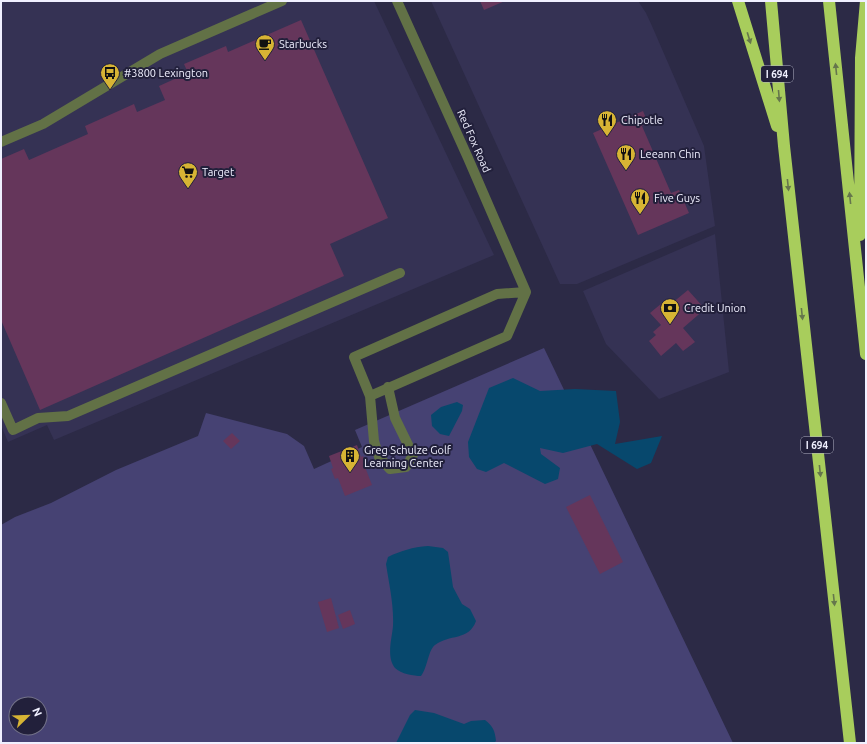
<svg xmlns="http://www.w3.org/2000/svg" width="867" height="744" font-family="Ubuntu,sans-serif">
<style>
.built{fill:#353254}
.green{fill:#464273;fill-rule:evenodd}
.water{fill:#07486d}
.building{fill:#65365b}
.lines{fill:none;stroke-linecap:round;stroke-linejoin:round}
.minor{stroke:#627146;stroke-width:10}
.highway{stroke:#a8cd5c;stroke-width:12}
.oneway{fill:#65764c}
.labels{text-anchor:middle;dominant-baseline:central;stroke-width:4;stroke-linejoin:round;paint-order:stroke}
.shield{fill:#22203b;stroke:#b2b2c4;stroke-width:1}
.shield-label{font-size:10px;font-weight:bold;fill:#f0f0ff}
.poi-label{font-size:11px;fill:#f0f0ff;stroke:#22203b;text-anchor:start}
.street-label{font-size:11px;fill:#f0f0ff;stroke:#22203b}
</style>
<rect width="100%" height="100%" fill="#2c2a46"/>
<path class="built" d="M 1,1 L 374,1 L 494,255 L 54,440 L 47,425 L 8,442 L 1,425 Z
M 431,1 L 638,1 L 646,13 L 652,26 L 704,146 L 715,226 L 577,284 L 560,284 Z
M 715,234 L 729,372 L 659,399 L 606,344 L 583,291 Z"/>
<path class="green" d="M 544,348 L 733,743 L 1,743 L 1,525 L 15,517 L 51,503 L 116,470 L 198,436 L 206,413 L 287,434 L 304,446 L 314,469 L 362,447 L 355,430 ZM 16,704 L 40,704 L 40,728 L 16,728 Z"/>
<path class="water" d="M 513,378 L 540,391 L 575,389 L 616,391 L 620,422 L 615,444 L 662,436 L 651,463 L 637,469 L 597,444 L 563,453 L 540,448 L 541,454 L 560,468 L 558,479 L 545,484 L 504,463 L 486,472 L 477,469 L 469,457 L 468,442 L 489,388 Z
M 457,402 L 463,405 L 462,411 L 449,436 L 440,434 L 432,426 L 431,415 L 441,407 Z
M 428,546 L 443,548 L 448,552 L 453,587 L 462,604 L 470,609 L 476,621 C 469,641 449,634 435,645 C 428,650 428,667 421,676 C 414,676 401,674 395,668 C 386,657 392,638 393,626 C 394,605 389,584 386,564 L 388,557 C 400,551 413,547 428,546 Z
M 415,710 L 434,713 L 464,724 L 471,721 L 485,720 C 493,726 495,731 496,741 L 494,743 L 396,743 L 410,715 Z"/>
<path class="building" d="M 480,1 L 505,1 L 484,10 Z
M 301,20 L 388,218 L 330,244 L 344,276 L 40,410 L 1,320 L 1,159 L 24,149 L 29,160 L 88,134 L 85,126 L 134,104 L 137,112 L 165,100 L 159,86 L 188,73 L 184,64 L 226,46 L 228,52 Z
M 643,111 L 648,123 L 642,126 L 671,193 L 679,190 L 689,213 L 638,235 L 593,133 Z
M 688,290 L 705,309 L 683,328 L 695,342 L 683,351 L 676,343 L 661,356 L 649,341 L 656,335 L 653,332 L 661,325 L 650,313 L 662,303 L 666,308 Z
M 232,433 L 240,441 L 231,449 L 223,441 Z
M 357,445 L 361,457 L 363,456 L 367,466 L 365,467 L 372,485 L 345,496 L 338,478 L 335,479 L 331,469 L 333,468 L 329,456 Z
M 590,495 L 623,562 L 600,574 L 566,507 Z
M 331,598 L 339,628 L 327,632 L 318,602 Z
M 350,610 L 355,624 L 343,629 L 338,615 Z"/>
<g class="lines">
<path class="minor" d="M 397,1 L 468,158 L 526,292
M 1,142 L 43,124 L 160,54 L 282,1
M 526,292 L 507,336 L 370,396 L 354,357 L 497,294 Z
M 370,396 L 374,441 L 379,457 L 390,469 L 406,467 L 413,455 L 395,418 L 388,387
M 1,403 L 13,430 L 38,418 L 68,416 L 400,273"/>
<path class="highway" d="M 738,1 L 777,126
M 771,1 L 784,146 L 850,743
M 829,1 L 866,354
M 860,235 L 861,58 L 866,1"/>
</g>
<defs><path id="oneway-solid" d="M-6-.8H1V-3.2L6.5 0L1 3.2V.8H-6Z"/></defs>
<g class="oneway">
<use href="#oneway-solid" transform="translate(749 38) rotate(73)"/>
<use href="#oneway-solid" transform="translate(836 69) rotate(-96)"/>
<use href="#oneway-solid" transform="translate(779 96) rotate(85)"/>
<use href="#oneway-solid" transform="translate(788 185) rotate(84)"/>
<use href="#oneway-solid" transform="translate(850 198) rotate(-96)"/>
<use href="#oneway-solid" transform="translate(802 314) rotate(84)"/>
<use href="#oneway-solid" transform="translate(820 471) rotate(84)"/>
<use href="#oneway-solid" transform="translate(834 600) rotate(84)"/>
</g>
<defs>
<symbol id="cafe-pin" viewBox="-11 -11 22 30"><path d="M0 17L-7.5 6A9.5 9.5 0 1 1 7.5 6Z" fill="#d7b434" stroke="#22203b"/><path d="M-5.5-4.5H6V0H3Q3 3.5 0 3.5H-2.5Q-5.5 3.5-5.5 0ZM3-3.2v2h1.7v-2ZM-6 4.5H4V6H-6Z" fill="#111"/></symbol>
<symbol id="bus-pin" viewBox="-11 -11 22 30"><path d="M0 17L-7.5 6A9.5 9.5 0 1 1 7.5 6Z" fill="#d7b434" stroke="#22203b"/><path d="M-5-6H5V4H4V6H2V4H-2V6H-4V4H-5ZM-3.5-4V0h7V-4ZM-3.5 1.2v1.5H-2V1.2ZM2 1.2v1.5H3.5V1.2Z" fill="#111"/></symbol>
<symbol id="restaurant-pin" viewBox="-11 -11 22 30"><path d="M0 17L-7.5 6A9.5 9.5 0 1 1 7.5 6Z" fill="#d7b434" stroke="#22203b"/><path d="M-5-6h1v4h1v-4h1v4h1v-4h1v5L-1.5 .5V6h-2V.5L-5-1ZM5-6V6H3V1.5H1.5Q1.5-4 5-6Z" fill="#111"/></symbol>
<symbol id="supermarket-pin" viewBox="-11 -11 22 30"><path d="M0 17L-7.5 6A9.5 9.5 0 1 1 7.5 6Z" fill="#d7b434" stroke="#22203b"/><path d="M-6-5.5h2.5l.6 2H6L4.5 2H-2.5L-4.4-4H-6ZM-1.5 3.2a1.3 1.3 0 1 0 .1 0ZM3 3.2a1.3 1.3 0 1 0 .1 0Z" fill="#111"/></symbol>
<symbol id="bank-pin" viewBox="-11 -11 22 30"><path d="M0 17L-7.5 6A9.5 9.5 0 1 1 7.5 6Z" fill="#d7b434" stroke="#22203b"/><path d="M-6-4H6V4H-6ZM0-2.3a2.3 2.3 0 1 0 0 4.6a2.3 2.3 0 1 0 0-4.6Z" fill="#111"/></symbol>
<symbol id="building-pin" viewBox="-11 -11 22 30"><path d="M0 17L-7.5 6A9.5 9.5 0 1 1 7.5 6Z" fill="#d7b434" stroke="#22203b"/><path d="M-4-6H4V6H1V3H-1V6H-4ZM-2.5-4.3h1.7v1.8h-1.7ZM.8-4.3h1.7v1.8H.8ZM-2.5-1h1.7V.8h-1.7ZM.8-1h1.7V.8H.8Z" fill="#111"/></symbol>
</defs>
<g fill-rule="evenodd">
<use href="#cafe-pin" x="254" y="33" width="22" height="30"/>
<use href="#bus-pin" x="99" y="62" width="22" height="30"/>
<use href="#restaurant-pin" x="596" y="109" width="22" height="30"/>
<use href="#restaurant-pin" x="615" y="143" width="22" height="30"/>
<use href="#supermarket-pin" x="177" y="161" width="22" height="30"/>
<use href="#restaurant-pin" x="629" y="187" width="22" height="30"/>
<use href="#bank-pin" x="659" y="297" width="22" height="30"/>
<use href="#building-pin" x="339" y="445" width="22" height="30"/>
</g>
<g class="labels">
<g class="shield">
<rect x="761" y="66" width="32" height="16" rx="3"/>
<rect x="801" y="437" width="32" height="16" rx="3"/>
</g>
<g class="shield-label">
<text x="777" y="74">I 694</text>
<text x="817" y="445">I 694</text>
</g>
<g class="poi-label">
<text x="279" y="44">Starbucks</text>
<text x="124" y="73">#3800 Lexington</text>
<text x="621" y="120">Chipotle</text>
<text x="640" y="154">Leeann Chin</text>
<text x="202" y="172">Target</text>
<text x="654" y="198">Five Guys</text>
<text x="684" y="308">Credit Union</text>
<text x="364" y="450">Greg Schulze Golf<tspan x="364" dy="13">Learning Center</tspan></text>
</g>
<g class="street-label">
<text transform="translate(474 141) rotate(66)">Red Fox Road</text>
</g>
</g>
<rect width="867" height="744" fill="none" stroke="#f0f0ff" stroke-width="4"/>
<g transform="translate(28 716) rotate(67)"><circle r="19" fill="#22203b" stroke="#747389"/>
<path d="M0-3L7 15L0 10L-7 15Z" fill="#d7b434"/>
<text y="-6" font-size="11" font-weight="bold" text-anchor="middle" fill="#f0f0ff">N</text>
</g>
</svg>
